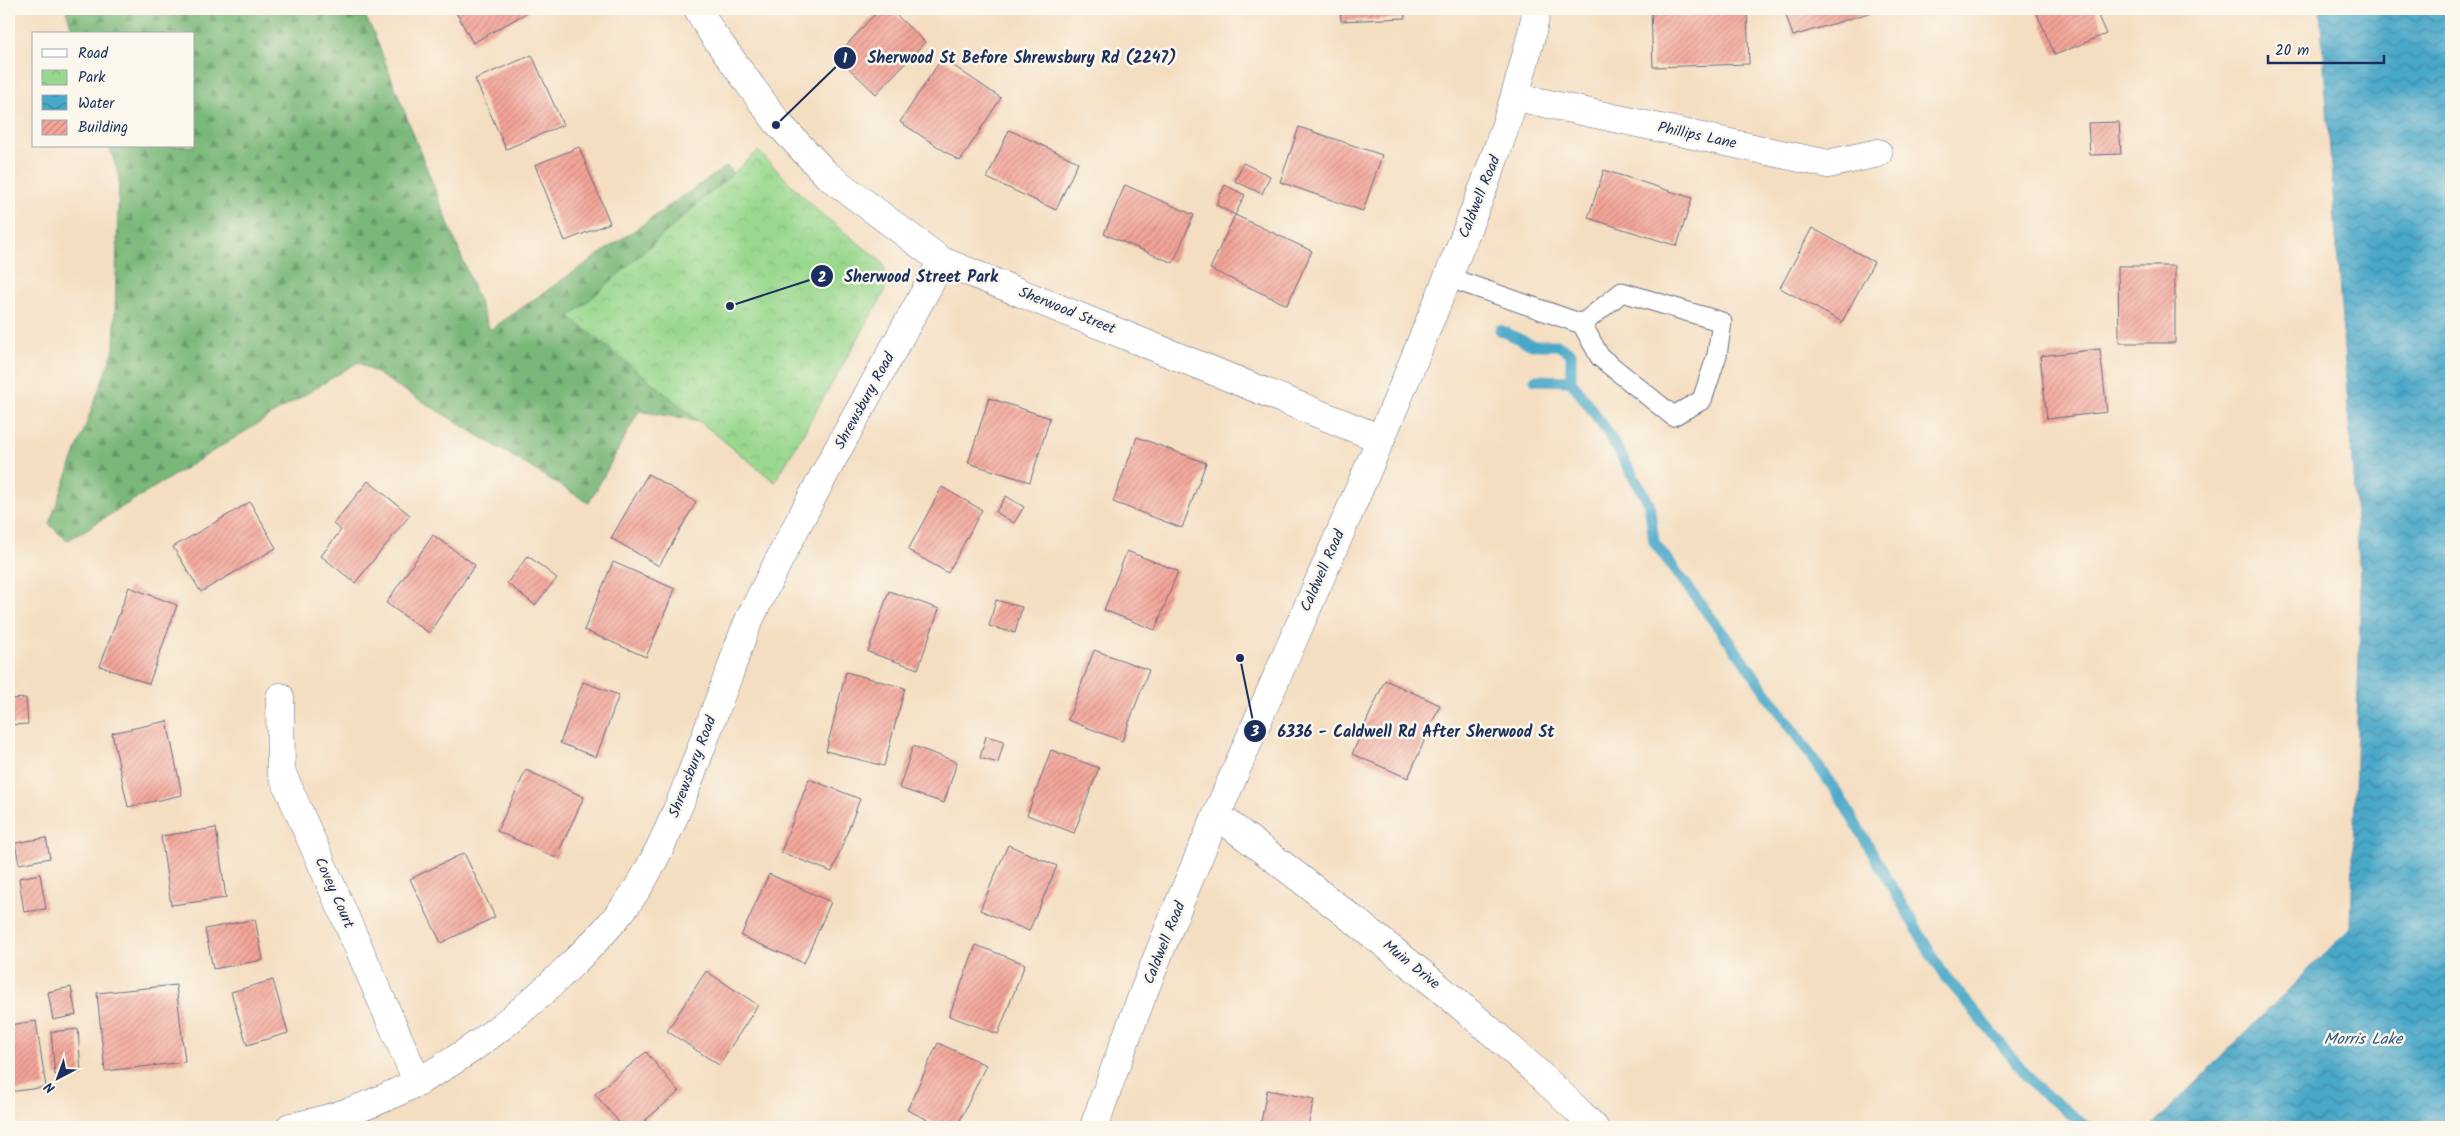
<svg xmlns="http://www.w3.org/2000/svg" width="2460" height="1136" font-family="Kalam,sans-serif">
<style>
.forest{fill:url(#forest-firs);stroke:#4a746c}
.park{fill:url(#park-crowns);stroke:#5a8476}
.water{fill:url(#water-waves);stroke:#326b93}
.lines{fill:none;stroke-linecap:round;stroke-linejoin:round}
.stream{stroke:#49a7c8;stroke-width:11}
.building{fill:url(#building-hatch)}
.lane-casing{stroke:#676c81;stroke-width:21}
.street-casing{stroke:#676c81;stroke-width:29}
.secondary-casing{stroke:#676c81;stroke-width:29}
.lane{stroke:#fff;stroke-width:19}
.street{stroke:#fff;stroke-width:28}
.secondary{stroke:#fff;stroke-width:28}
.labels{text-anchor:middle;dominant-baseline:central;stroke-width:5;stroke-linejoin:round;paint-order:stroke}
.street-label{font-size:15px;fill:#1b2f5e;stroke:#fbf7ec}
.water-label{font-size:16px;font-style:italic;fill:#2b5983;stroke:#fbf7ec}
.leader{fill:none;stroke:#1b2f5e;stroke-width:2}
.callout-dot{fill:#1b2f5e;stroke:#fbf7ec;stroke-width:2}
.mark-label{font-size:15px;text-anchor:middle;font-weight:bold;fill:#fff}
.callout-label{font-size:16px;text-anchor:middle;font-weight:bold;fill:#1b2f5e;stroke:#fbf7ec;stroke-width:5;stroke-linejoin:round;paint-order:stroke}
</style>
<defs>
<pattern id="forest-firs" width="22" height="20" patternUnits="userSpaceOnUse" patternTransform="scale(1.25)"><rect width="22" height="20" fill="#7ab879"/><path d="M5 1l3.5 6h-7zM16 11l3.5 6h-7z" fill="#639666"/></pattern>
<pattern id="park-crowns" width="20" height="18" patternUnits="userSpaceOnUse" patternTransform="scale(1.25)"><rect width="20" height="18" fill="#99d88e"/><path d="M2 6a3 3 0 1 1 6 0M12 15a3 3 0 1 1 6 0" fill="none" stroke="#83ba7d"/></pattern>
<pattern id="water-waves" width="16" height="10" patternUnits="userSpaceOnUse" patternTransform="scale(1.25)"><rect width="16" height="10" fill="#49a7c8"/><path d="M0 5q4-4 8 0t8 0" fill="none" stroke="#3c88a6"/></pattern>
<pattern id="building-hatch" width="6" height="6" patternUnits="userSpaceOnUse" patternTransform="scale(1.25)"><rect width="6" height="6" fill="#f4a498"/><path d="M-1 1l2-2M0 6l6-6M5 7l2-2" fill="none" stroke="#c5867f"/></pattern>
</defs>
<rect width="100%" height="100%" fill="#fbf7ec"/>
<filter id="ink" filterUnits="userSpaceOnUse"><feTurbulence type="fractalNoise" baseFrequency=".02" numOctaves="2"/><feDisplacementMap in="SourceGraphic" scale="10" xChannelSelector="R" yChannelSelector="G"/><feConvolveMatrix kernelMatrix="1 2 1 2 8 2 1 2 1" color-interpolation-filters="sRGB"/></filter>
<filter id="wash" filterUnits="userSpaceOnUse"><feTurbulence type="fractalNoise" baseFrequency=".0096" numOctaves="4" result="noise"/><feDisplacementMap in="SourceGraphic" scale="20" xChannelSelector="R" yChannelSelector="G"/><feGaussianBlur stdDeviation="1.12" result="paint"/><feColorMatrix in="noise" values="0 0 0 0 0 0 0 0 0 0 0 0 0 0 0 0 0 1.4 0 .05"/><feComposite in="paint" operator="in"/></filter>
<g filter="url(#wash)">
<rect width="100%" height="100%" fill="#f4dec1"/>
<path class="forest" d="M 66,9 L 361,9 L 373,31 L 490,330 L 727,166 L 766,217 L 754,430 L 639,411 L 589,503 L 358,362 L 67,541 L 49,524 L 114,349 L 119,176 L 109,146 L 194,146 L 194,34 L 73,34 Z"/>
<path class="park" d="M 758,151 L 820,213 L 881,261 L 888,278 L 883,295 L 775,482 L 570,317 Z"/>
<path class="water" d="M 2320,9 L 2451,9 L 2451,1127 L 2151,1127 L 2351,927 L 2361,590 Z"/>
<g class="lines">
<path class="stream" d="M 1500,330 L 1532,345 L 1558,345 L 1571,353 L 1571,381
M 1535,380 L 1571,381 L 1605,428 L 1649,503 L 1654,542 L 1746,664 L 1840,797 L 1941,971 L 2040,1091 L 2088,1127"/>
</g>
<g id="blocks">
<path class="building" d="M 454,9 L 526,9 L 528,12 L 473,43 Z
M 880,9 L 890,9 L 925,42 L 876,94 L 836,56 Z
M 1340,9 L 1404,9 L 1405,18 L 1341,21 Z
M 1651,9 L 1747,9 L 1749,64 L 1653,67 Z
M 1784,9 L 1882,9 L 1793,36 Z
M 2035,9 L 2095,9 L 2106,34 L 2055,55 Z
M 532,55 L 563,125 L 506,149 L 475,79 Z
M 942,58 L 1001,98 L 960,161 L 900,122 Z
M 2119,122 L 2121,154 L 2090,155 L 2088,123 Z
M 1299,127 L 1382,155 L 1363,211 L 1280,182 Z
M 1009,130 L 1078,162 L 1056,210 L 987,178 Z
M 579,147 L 610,223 L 565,241 L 535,165 Z
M 1243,163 L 1270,176 L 1262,194 L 1235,181 Z
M 1604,170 L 1692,198 L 1677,246 L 1588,218 Z
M 1125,185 L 1194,215 L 1173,263 L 1104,234 Z
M 1225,185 L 1245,195 L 1235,215 L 1312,251 L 1287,305 L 1210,269 L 1235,215 L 1216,205 Z
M 1812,228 L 1874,262 L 1842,322 L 1780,288 Z
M 2118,266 L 2175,266 L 2175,343 L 2119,343 Z
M 2100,349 L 2107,412 L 2047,419 L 2040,356 Z
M 989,398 L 1050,418 L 1030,482 L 968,463 Z
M 1137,437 L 1206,463 L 1182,528 L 1113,502 Z
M 648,474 L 696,502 L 659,566 L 611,538 Z
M 368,481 L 410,515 L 355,583 L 321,556 L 341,530 L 333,524 Z
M 942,487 L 982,510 L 948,573 L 908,550 Z
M 1006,496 L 1024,507 L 1014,523 L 996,512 Z
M 250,502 L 276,548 L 201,592 L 173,547 Z
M 433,535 L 475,565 L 429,633 L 386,603 Z
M 1127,551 L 1178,571 L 1155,630 L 1104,610 Z
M 528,556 L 557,578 L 535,605 L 507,583 Z
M 613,562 L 675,589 L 646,657 L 584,630 Z
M 129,587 L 177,605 L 149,684 L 100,666 Z
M 889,591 L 939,609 L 918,669 L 868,652 Z
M 996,600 L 1022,607 L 1015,633 L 989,626 Z
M 1094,650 L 1149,670 L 1122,741 L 1068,720 Z
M 846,672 L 905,688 L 884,766 L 826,751 Z
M 1385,680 L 1440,705 L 1408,778 L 1352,754 Z
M 583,682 L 619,695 L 596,757 L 560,743 Z
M 26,698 L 28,724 L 9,725 L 9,699 Z
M 167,721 L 182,795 L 128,807 L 112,733 Z
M 986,736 L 1004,741 L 998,763 L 980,758 Z
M 913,746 L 957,762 L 944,803 L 899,788 Z
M 1051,750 L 1099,768 L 1074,833 L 1027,815 Z
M 526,770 L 584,797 L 556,858 L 497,831 Z
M 809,779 L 860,799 L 832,872 L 781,852 Z
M 216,828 L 226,898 L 171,905 L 161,836 Z
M 46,838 L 50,858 L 19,864 L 15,843 Z
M 1008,845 L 1057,866 L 1029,931 L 980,910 Z
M 464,853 L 495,917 L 441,943 L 410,879 Z
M 40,874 L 46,909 L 24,912 L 19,878 Z
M 769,874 L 831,902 L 804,963 L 741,936 Z
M 255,919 L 263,960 L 213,969 L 205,929 Z
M 976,945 L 1025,964 L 998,1034 L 949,1016 Z
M 706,971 L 758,1005 L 719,1065 L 667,1031 Z
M 273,980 L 288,1033 L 247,1045 L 231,992 Z
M 176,985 L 185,1062 L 105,1071 L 97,993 Z
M 71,987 L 76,1015 L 53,1020 L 48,992 Z
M 36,1021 L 46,1087 L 9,1092 L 9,1025 Z
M 78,1029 L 81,1073 L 55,1075 L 51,1032 Z
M 938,1043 L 986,1065 L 957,1127 L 944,1127 L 907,1110 Z
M 646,1052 L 679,1092 L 637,1127 L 623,1127 L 595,1094 Z
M 1267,1090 L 1314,1099 L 1308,1127 L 1260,1127 Z"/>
</g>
</g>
<g filter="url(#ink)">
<use href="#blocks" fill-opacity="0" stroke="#676c81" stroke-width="1"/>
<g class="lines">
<defs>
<path id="lane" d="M 1447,277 L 1582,324 L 1600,357 L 1673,416 L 1702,400 L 1717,355 L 1722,322 L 1622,292 L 1582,324"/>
<path id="street" d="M 698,9 L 712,33 L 777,122 L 827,175 L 942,261 L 1381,439
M 1516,97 L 1828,164 L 1878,153
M 280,697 L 281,771 L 418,1083
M 1217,815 C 1346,914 1479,1011 1594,1127
M 290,1127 C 399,1108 494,1041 571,965 C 598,939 625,911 644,878 C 680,815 702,742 729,674 C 736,655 742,634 751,616 C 810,495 878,378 942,261"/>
<path id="secondary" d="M 1094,1127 C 1184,866 1308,618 1413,362 C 1460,246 1512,132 1537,9"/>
</defs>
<use href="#lane" class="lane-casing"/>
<use href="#street" class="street-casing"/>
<use href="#secondary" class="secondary-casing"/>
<use href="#lane" class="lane"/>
<use href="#street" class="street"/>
<use href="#secondary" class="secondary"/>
</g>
</g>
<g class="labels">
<g class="street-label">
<text transform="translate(1697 136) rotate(12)">Phillips Lane</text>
<text transform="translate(1480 197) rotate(-68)">Caldwell Road</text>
<text transform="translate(1067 311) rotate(22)">Sherwood Street</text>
<text transform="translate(865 401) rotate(-61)">Shrewsbury Road</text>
<text transform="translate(1323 571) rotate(-66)">Caldwell Road</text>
<text transform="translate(693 767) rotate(-69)">Shrewsbury Road</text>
<text transform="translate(334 893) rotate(66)">Covey Court</text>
<text transform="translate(1165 943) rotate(-68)">Caldwell Road</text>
<text transform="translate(1411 965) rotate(39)">Muin Drive</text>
</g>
<g class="water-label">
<text x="2363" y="1039">Morris Lake</text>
</g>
</g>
<path class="leader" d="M776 125L845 58M730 306L822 276M1240 658L1255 731"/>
<g class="callout-dot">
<circle cx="776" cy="125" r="5"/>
<circle cx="730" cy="306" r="5"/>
<circle cx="1240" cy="658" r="5"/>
<circle cx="845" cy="58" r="12"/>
<circle cx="822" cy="276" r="12"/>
<circle cx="1255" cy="731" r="12"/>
</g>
<g class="mark-label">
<text x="845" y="63">1</text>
<text x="822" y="282">2</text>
<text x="1255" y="736">3</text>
</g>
<g class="callout-label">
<text x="1022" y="63">Sherwood St Before Shrewsbury Rd (2247)</text>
<text x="921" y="282">Sherwood Street Park</text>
<text x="1416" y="737">6336 - Caldwell Rd After Sherwood St</text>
</g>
<rect width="2460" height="1136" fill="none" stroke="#fbf7ec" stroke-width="30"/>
<rect x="32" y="32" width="162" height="115" fill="#fbf7ec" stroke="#a1a7b3"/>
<rect x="42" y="49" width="25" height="8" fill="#ffffff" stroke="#a1a7b3"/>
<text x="78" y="58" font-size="15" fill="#1b2f5e">Road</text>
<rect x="42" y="70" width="25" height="15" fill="url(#park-crowns)" stroke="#a1a7b3"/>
<text x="78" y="82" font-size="15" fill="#1b2f5e">Park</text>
<rect x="42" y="95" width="25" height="15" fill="url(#water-waves)" stroke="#a1a7b3"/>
<text x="78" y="108" font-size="15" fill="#1b2f5e">Water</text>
<rect x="42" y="120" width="25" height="15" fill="url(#building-hatch)" stroke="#a1a7b3"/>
<text x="78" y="132" font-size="15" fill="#1b2f5e">Building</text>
<g transform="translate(58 1078) rotate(221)" stroke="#fbf7ec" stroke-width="4" paint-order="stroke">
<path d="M0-4L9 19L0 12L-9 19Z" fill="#1b2f5e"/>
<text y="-8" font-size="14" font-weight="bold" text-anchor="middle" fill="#1b2f5e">N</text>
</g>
<path d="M2268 55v8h116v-8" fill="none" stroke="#1b2f5e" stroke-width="2.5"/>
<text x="2275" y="55" font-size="15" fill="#1b2f5e" stroke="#fbf7ec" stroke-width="4" paint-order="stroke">20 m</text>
</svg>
